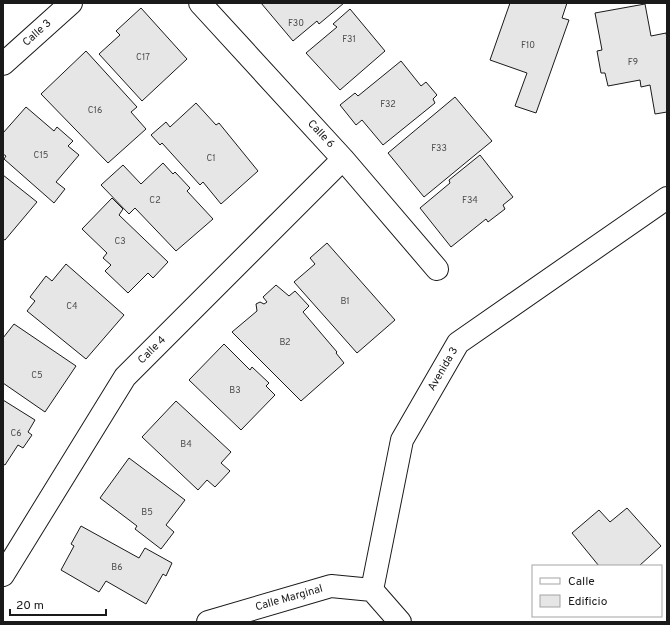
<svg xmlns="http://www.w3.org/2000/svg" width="670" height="625" font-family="Overpass,sans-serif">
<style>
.building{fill:#e6e6e6;stroke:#1a1a1a}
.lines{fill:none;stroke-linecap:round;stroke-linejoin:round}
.minor-casing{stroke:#1a1a1a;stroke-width:24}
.minor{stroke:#fff;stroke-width:22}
.labels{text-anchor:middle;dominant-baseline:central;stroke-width:3;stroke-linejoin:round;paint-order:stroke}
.number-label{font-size:9px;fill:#4d4d4d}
.street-label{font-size:11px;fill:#1a1a1a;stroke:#fff}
</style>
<rect width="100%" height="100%" fill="#fff"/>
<path class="building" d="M 261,3 L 344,3 L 319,24 L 317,21 L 293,41 Z
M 510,3 L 567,3 L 562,18 L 569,20 L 536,113 L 515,106 L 527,73 L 490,60 Z
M 645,4 L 651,36 L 666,33 L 667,38 L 667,112 L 655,114 L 650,85 L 641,87 L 640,80 L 608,86 L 605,73 L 601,73 L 597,51 L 602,50 L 595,13 Z
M 141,8 L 187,59 L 142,101 L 99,54 L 120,35 L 116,31 Z
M 350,9 L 385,51 L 340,90 L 306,53 L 337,27 L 333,24 Z
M 86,51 L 137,107 L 131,112 L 146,129 L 108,163 L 41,94 Z
M 401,61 L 421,86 L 426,82 L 437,95 L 433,99 L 435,103 L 383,145 L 362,120 L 356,125 L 340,105 L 355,93 L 358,96 Z
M 455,97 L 492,141 L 424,197 L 388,153 Z
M 196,103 L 216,125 L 219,123 L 258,171 L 221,204 L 203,182 L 200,185 L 162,143 L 160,145 L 151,135 L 166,122 L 170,127 Z
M 26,107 L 54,131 L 57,127 L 73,141 L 68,146 L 79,155 L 56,182 L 65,189 L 54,203 L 4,159 L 6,156 L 3,154 L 3,133 Z
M 480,155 L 513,197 L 503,205 L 505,209 L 488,222 L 486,219 L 451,247 L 420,208 L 450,183 L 449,180 Z
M 163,163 L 173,174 L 175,172 L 190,188 L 187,191 L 213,219 L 176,251 L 135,208 L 129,214 L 101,185 L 123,165 L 141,184 Z
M 3,175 L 37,202 L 5,240 L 3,239 Z
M 112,198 L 123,209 L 119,215 L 168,262 L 153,278 L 148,273 L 128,293 L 105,271 L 111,265 L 103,258 L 107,253 L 82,229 Z
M 327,243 L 395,320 L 357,353 L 294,282 L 315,264 L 310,258 Z
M 66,264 L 124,315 L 86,359 L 27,311 L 35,301 L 30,297 L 46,276 L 52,281 Z
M 276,285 L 289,296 L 295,291 L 309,306 L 303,312 L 337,352 L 336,353 L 344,363 L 301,401 L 232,332 L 257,311 L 256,304 L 260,302 L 264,304 L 267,302 L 263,297 Z
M 14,324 L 76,366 L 45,412 L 3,383 L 3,338 Z
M 224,344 L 250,370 L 252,367 L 269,383 L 266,386 L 275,395 L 241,430 L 189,380 Z
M 3,400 L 35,420 L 28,432 L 32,435 L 23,448 L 18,445 L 5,465 L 3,464 Z
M 176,401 L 231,452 L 221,463 L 230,471 L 215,487 L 207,480 L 198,490 L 142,437 Z
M 129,458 L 185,500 L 166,525 L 174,532 L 161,549 L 135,529 L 137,526 L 100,498 Z
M 627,508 L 661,546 L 639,566 L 599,566 L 572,533 L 599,510 L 610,522 Z
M 81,526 L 139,558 L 145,548 L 172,563 L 166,576 L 163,574 L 146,604 L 106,581 L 99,592 L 61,570 L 74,546 L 71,544 Z"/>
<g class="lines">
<defs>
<path id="minor" d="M 200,3 L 343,159 L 437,269
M 3,64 L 71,3
M 3,575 L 125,377 L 343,159
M 372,590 L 402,440 L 458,343 L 667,198
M 372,590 L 400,622
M 208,622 L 331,586 L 372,590"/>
</defs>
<use href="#minor" class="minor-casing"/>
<use href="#minor" class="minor"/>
</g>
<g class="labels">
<g class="number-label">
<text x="296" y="23">F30</text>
<text x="349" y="39">F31</text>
<text x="528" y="45">F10</text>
<text x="143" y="57">C17</text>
<text x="633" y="62">F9</text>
<text x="388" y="104">F32</text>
<text x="95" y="110">C16</text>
<text x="439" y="148">F33</text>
<text x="41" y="155">C15</text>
<text x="211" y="158">C1</text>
<text x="155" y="200">C2</text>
<text x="470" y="200">F34</text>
<text x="120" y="241">C3</text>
<text x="345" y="301">B1</text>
<text x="72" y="306">C4</text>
<text x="285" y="342">B2</text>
<text x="37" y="375">C5</text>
<text x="235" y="390">B3</text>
<text x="16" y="433">C6</text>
<text x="186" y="444">B4</text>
<text x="147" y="512">B5</text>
<text x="117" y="567">B6</text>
</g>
<g class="street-label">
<text transform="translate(37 33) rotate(-42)">Calle 3</text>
<text transform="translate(321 134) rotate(47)">Calle 6</text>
<text transform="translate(152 350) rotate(-45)">Calle 4</text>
<text transform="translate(443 369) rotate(-60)">Avenida 3</text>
<text transform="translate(289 598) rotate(-16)">Calle Marginal</text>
</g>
</g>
<rect width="670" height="625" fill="none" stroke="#1a1a1a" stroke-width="8"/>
<rect x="532" y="565" width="130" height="52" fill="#ffffff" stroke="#a3a3a3"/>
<rect x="540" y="578" width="20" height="6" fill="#ffffff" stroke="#a3a3a3"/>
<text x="568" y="585" font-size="12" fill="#1a1a1a">Calle</text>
<rect x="540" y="595" width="20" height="12" fill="#e6e6e6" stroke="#a3a3a3"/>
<text x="568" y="605" font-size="12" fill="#1a1a1a">Edificio</text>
<path d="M10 609v6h96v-6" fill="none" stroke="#1a1a1a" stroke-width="2"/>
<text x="16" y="609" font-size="12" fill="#1a1a1a" stroke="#ffffff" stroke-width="3" paint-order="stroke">20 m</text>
</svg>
